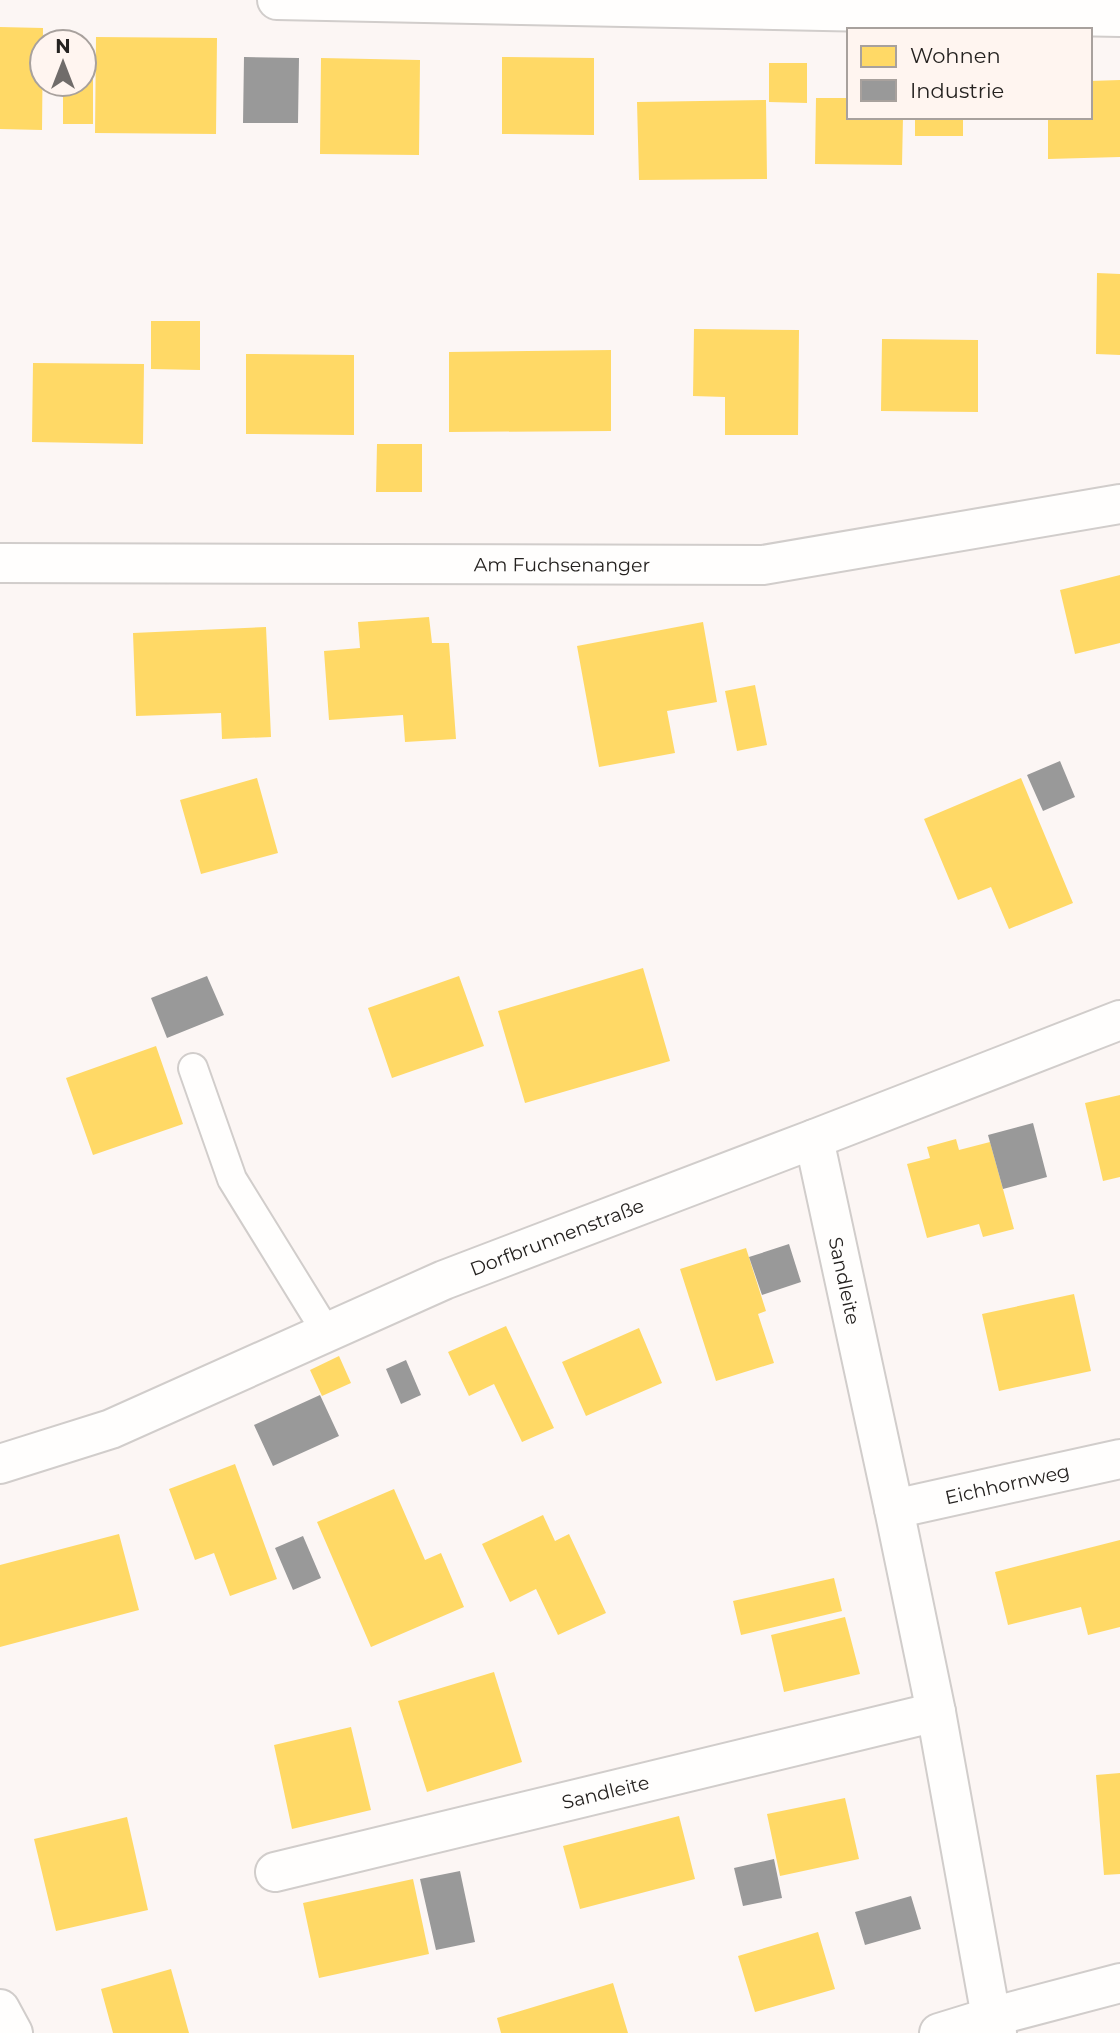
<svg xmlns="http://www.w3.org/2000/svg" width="1120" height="2033" font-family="Montserrat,sans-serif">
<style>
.homes{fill:#ffd966}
.industry{fill:#999}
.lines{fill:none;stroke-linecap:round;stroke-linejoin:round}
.service-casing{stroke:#d1cdcb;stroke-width:32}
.minor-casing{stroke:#d1cdcb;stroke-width:42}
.tertiary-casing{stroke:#d1cdcb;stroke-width:42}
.service{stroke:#fffefd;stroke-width:28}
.minor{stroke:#fffefd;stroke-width:38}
.tertiary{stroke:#fffefd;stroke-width:38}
.labels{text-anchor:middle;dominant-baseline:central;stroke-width:7;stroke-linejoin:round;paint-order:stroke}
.street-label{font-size:19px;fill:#252220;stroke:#fff5f0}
</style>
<rect width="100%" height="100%" fill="#fcf6f4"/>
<path class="homes" d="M 0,27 L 43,28 L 42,130 L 0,129 Z
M 96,37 L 217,38 L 216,134 L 95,133 Z
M 502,57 L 594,58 L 594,135 L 502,134 Z
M 321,58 L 420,60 L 419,155 L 320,154 Z
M 769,63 L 807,63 L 807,103 L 769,102 Z
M 84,78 L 93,78 L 93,124 L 63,124 L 63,84 L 84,84 Z
M 1120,80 L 1120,157 L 1048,159 L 1048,117 L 1090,117 L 1090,81 Z
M 816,98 L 849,98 L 849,117 L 903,117 L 902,165 L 815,164 Z
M 766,100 L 767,179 L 639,180 L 637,102 Z
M 915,117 L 963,117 L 963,136 L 915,136 Z
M 1097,273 L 1120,274 L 1120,355 L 1096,354 Z
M 151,321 L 200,321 L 200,370 L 151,369 Z
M 694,329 L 799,330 L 798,435 L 725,435 L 725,397 L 693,396 Z
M 882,339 L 978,340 L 978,412 L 881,411 Z
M 611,350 L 611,431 L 449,432 L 449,352 Z
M 246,354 L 354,355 L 354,435 L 246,434 Z
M 33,363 L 144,364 L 143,444 L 32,442 Z
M 377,444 L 422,444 L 422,492 L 376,492 Z
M 1120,575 L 1120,643 L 1075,654 L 1060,590 Z
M 429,617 L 432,643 L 449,643 L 456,739 L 405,742 L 403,715 L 329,720 L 324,651 L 360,648 L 358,622 Z
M 703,622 L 717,702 L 667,711 L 675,753 L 599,767 L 577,646 Z
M 266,627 L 271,737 L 222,739 L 221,713 L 136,716 L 133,633 Z
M 755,685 L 767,745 L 737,751 L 725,691 Z
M 257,778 L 278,853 L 201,874 L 180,800 Z
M 1021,778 L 1073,903 L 1009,929 L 991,887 L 958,900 L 924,819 Z
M 643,968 L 670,1061 L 525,1103 L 498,1011 Z
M 459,976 L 484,1046 L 392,1078 L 368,1008 Z
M 156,1046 L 183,1124 L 93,1155 L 66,1078 Z
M 1120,1095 L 1120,1177 L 1103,1181 L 1085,1103 Z
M 956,1139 L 959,1150 L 990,1142 L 1014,1229 L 983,1237 L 979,1224 L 927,1238 L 907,1164 L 930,1158 L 927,1147 Z
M 746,1248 L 766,1311 L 758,1314 L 774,1363 L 716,1381 L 680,1269 Z
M 1074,1294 L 1091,1371 L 999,1391 L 982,1314 Z
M 506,1326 L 554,1428 L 522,1442 L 494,1384 L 469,1396 L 448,1352 Z
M 639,1328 L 662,1383 L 586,1416 L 562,1362 Z
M 339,1356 L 351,1383 L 322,1396 L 310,1370 Z
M 235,1464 L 277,1579 L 230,1596 L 214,1553 L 195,1560 L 169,1489 Z
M 394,1489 L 425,1560 L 441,1553 L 464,1607 L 371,1647 L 317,1522 Z
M 543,1515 L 555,1541 L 569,1534 L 606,1613 L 558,1635 L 536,1589 L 510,1602 L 482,1544 Z
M 119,1534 L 139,1610 L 0,1647 L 0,1565 Z
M 1120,1540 L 1120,1627 L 1088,1635 L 1081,1607 L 1008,1625 L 995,1572 Z
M 834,1578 L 842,1611 L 741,1635 L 733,1601 Z
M 845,1617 L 860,1674 L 784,1692 L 771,1635 Z
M 494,1672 L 522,1762 L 427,1792 L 398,1701 Z
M 351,1727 L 371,1810 L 292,1829 L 274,1745 Z
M 1120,1773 L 1120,1874 L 1104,1875 L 1096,1775 Z
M 845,1798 L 859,1859 L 780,1876 L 767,1814 Z
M 679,1816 L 695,1879 L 580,1909 L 563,1846 Z
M 127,1817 L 148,1910 L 56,1931 L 34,1839 Z
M 413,1879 L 429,1954 L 319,1978 L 303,1903 Z
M 818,1932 L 835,1989 L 755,2012 L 738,1956 Z
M 171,1969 L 189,2033 L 113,2033 L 101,1989 Z
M 613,1983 L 628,2033 L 501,2033 L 497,2018 Z"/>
<path class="industry" d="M 244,57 L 299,58 L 298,123 L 243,123 Z
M 1060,761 L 1075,797 L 1043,811 L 1027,775 Z
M 207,976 L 224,1015 L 167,1038 L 151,998 Z
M 1033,1123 L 1047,1177 L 1003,1189 L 988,1135 Z
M 789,1244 L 801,1282 L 762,1295 L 749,1257 Z
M 406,1360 L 421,1395 L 401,1404 L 386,1369 Z
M 320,1395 L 339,1436 L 273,1466 L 254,1425 Z
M 303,1536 L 321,1578 L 293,1590 L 275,1548 Z
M 774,1859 L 782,1898 L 743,1906 L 734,1868 Z
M 460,1871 L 475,1942 L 436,1950 L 420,1879 Z
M 911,1896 L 921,1929 L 865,1945 L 855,1912 Z"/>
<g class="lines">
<defs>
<path id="service" d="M 193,1068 L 232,1179 L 327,1333"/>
<g id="minor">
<path d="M 277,0 L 1120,17"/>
<path id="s1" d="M 0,563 L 763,565 L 1120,504"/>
<path id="s2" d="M 814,1139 L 894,1509 L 936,1712 L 991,2017 L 997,2033"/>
<path id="s3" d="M 894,1509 L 1120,1459"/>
<path id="s4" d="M 275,1872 L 936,1712"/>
<path d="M 0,2009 L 13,2033"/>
<path d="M 939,2033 L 991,2017 L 1120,1983"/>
</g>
<g id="tertiary">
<path id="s5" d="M 0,1464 L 111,1429 L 444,1280 L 814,1139 L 1120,1020"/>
</g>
</defs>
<use href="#service" class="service-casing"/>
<use href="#minor" class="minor-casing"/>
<use href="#tertiary" class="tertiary-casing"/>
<use href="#service" class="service"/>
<use href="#minor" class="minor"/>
<use href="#tertiary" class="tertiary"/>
</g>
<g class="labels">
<g class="street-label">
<text stroke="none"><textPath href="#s1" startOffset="562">Am Fuchsenanger</textPath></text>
<text stroke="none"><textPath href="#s5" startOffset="602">Dorfbrunnenstraße</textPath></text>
<text stroke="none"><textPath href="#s2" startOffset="145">Sandleite</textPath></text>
<text stroke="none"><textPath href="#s3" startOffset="116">Eichhornweg</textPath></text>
<text stroke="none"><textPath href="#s4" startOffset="340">Sandleite</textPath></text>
</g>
</g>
<rect x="847" y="28" width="245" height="91" fill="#fff5f0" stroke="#a8a19d" stroke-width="2"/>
<rect x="861" y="46" width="35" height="21" fill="#ffd966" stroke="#a8a19d" stroke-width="2"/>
<text x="910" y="63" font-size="21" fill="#252220">Wohnen</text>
<rect x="861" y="80" width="35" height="21" fill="#999999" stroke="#a8a19d" stroke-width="2"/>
<text x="910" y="98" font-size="21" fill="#252220">Industrie</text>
<g transform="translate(63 63)"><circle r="33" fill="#fff5f0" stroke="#a8a19d" stroke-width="2"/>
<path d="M0-5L12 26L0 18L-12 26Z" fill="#706c6a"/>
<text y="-10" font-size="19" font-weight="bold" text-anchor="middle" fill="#252220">N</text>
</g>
</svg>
